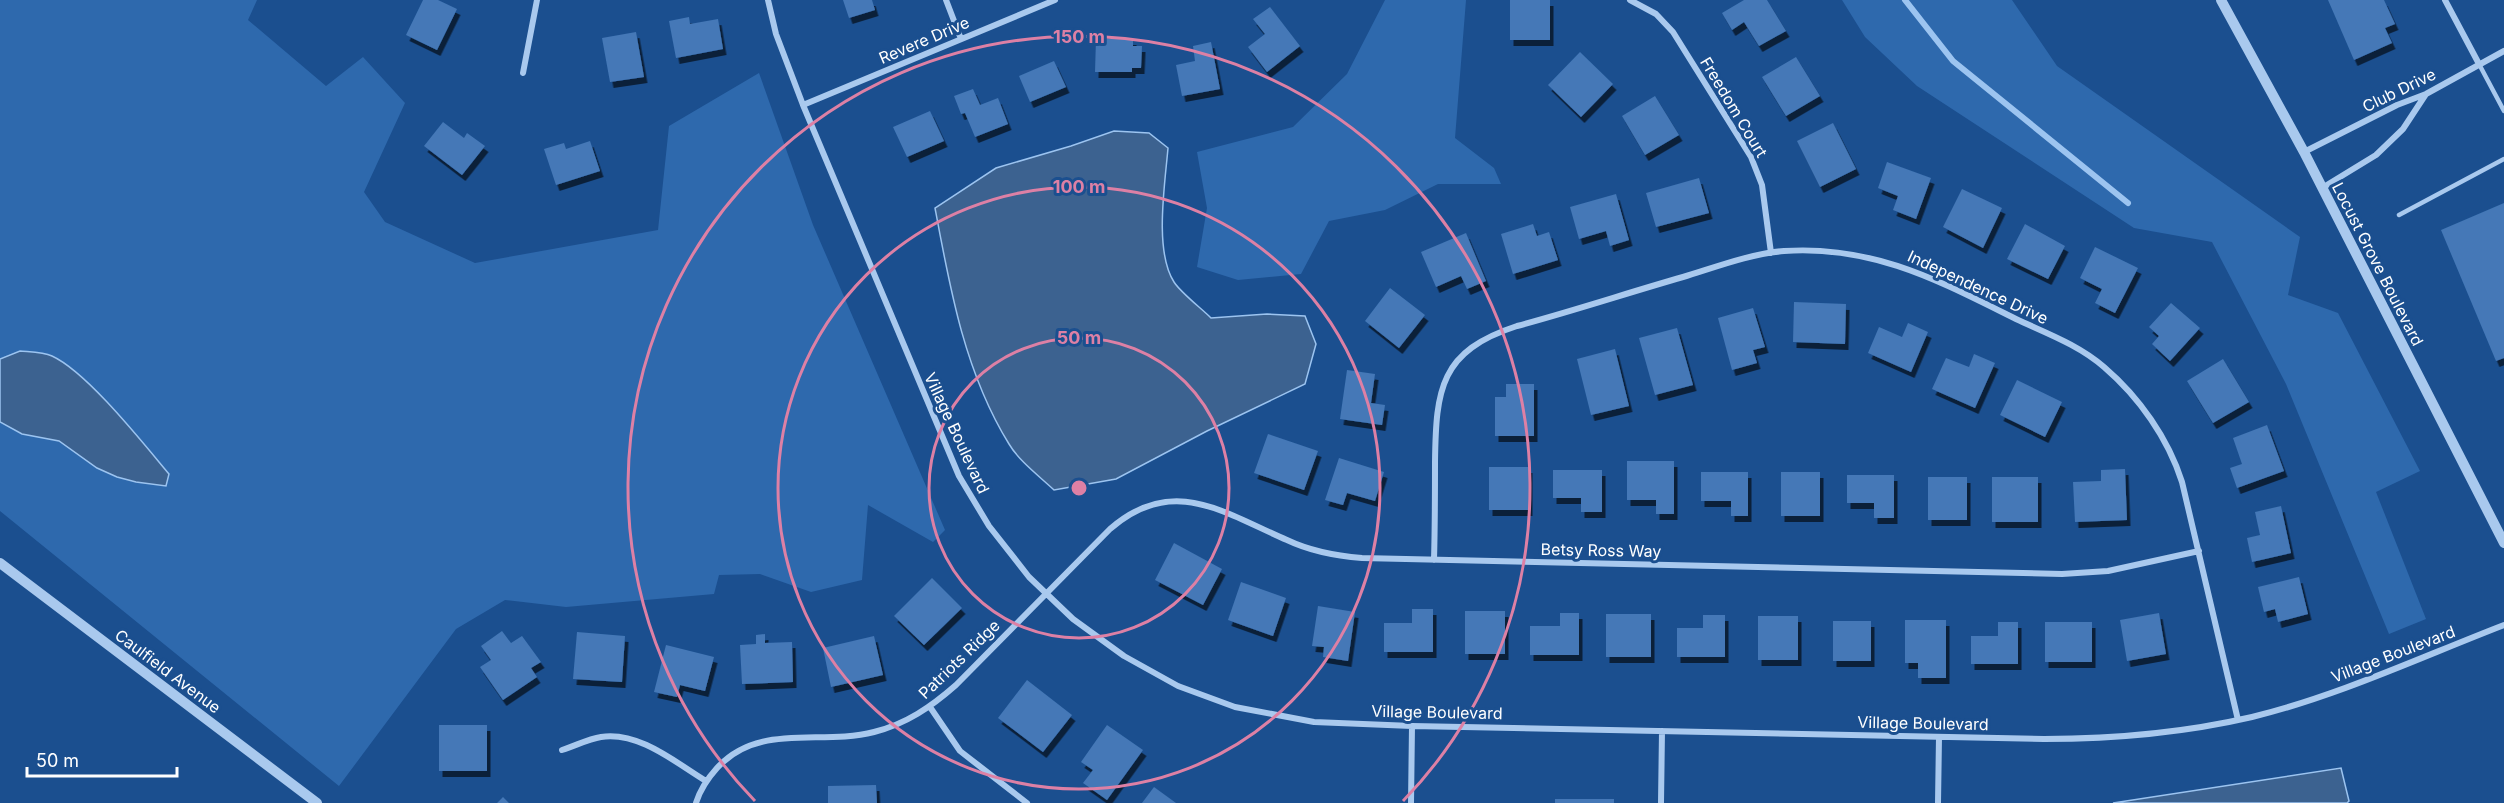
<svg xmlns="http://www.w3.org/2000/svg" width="2504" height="803" font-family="Inter,sans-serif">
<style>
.green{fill:#2e69ad}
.water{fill:#3c6290;stroke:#9cc4f0;stroke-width:1.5}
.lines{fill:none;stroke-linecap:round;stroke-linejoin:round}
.stream{stroke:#9cc4f0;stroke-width:6}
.building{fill:#4478b7;filter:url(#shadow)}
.service{stroke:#a9c9ee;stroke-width:4.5}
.minor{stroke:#a9c9ee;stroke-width:6}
.tertiary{stroke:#a9c9ee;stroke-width:10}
.ring{fill:none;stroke:#dd80a5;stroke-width:3}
.labels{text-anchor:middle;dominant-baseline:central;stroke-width:6;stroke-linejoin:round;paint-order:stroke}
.street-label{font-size:16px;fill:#fff;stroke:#1b4f8f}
.centre{fill:#dd80a5;stroke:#1b4f8f;stroke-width:3}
.ring-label{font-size:18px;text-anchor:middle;font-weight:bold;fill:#dd80a5;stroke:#1b4f8f;stroke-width:6;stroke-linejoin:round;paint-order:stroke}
</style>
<defs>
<filter id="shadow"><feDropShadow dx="3.5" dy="6" stdDeviation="0" flood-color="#0009"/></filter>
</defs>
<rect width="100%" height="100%" fill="#1b4f8f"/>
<path class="green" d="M 0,0 L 257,0 L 248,20 L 326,86 L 363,57 L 405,103 L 364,192 L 385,222 L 475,263 L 658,230 L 669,126 L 759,73 L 813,225 L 945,530 L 933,542 L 868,505 L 862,580 L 811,592 L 760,574 L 719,575 L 714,594 L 566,607 L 505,600 L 456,629 L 339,786 L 0,511 Z
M 1385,0 L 1466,0 L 1455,138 L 1494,168 L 1501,184 L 1438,184 L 1385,210 L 1329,221 L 1301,274 L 1238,280 L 1197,267 L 1207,208 L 1197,152 L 1293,127 L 1347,74 Z
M 1842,0 L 2012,0 L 2057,66 L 2300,237 L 2288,295 L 2338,313 L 2420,471 L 2376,492 L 2426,619 L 2389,634 L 2286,384 L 2212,242 L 2134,228 L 1917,86 L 1865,37 Z"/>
<path class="water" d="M 1114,131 L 1149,133 L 1168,148 C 1165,184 1154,251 1174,282 C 1181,293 1201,308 1211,318 L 1267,314 L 1305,316 L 1316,344 L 1305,384 L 1207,431 L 1116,479 L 1054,490 C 1039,476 1019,461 1009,444 C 965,373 950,289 935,208 L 996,168 L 1071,146 Z
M 20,351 C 30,352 43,352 52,356 C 87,372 143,443 169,474 L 166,486 L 136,482 L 117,477 L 97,468 L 59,441 L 22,434 L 0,422 L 0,359 Z
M 2341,768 L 2349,801 L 2347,803 L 2113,803 Z"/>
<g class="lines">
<path class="stream" d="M 1905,0 L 1953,61 L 2128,203"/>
</g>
<path class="building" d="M 423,0 L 438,0 L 457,9 L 437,50 L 406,35 Z
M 843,0 L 872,0 L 875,10 L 849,18 Z
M 1510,0 L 1550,0 L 1550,40 L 1510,40 Z
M 1744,0 L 1767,0 L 1786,31 L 1759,46 L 1744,22 L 1732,30 L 1722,13 Z
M 2328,0 L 2384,0 L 2395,24 L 2385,28 L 2392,43 L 2354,60 Z
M 1270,7 L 1300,46 L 1267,72 L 1248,47 L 1265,34 L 1253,19 Z
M 689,17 L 690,24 L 718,19 L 723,49 L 676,58 L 669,21 Z
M 636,32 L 644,77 L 610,82 L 602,38 Z
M 1096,39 L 1133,39 L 1133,46 L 1142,46 L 1141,68 L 1132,68 L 1132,72 L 1095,72 Z
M 1211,42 L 1220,89 L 1182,96 L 1176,65 L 1195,61 L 1193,46 Z
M 1580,52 L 1613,84 L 1581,117 L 1548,85 Z
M 1796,57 L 1820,96 L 1786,116 L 1762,77 Z
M 1054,61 L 1066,87 L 1030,102 L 1019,76 Z
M 973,89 L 980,105 L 998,98 L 1008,124 L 975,137 L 965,113 L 961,114 L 954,96 Z
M 1655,96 L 1679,135 L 1645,155 L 1622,116 Z
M 930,111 L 944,141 L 907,157 L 893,127 Z
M 443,122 L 464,138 L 467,133 L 485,146 L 462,175 L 424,146 Z
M 1833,123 L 1856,169 L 1820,187 L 1797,141 Z
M 590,141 L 600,171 L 556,185 L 544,149 L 564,143 L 566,149 Z
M 1887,162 L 1931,178 L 1916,219 L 1893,210 L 1898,196 L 1878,188 Z
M 1699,178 L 1709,213 L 1656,227 L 1646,193 Z
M 1962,189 L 2002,208 L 1983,248 L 1943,227 Z
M 1616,194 L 1629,240 L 1610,246 L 1606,231 L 1579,239 L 1570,207 Z
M 2504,203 L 2504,358 L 2496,361 L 2441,230 Z
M 1533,224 L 1537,236 L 1549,232 L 1558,260 L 1513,274 L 1501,234 Z
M 2025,224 L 2065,246 L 2048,279 L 2007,259 Z
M 1466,233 L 1486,281 L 1467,289 L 1461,276 L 1436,287 L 1421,252 Z
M 2095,247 L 2138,268 L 2115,313 L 2095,303 L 2102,289 L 2080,278 Z
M 1390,288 L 1425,315 L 1399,348 L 1365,321 Z
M 1794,302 L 1846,304 L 1845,344 L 1793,342 Z
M 2171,303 L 2200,328 L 2170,361 L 2152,344 L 2159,336 L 2149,327 Z
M 1753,308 L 1765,347 L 1753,350 L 1757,363 L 1732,370 L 1718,318 Z
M 1908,323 L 1928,332 L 1911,372 L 1868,353 L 1879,327 L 1902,337 Z
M 1677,328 L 1693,385 L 1655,395 L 1639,338 Z
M 1615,349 L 1629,406 L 1591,415 L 1577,359 Z
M 1974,354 L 1995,363 L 1975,408 L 1932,389 L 1946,358 L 1969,367 Z
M 2223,359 L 2249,402 L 2213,423 L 2187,381 Z
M 1347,370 L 1375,374 L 1371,403 L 1385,405 L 1382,425 L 1340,419 Z
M 2017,380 L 2062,402 L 2045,437 L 2000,415 Z
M 1506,384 L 1534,384 L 1534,436 L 1495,436 L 1495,397 L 1506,397 Z
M 2267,425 L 2284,471 L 2237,488 L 2230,468 L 2242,464 L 2233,438 Z
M 1268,434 L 1318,451 L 1304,490 L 1254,473 Z
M 1339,458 L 1384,472 L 1375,501 L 1347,493 L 1343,505 L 1325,500 Z
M 1627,461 L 1674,461 L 1674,514 L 1656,514 L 1656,500 L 1627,500 Z
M 1489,467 L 1529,467 L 1529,510 L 1489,510 Z
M 2125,469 L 2127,520 L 2075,522 L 2073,482 L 2101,481 L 2101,470 Z
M 1553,470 L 1602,470 L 1602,512 L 1581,512 L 1581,498 L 1553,498 Z
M 1701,472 L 1748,472 L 1748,516 L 1731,516 L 1731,501 L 1701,501 Z
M 1781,472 L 1820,472 L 1820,516 L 1781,516 Z
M 1847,475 L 1894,475 L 1894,518 L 1874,518 L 1874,503 L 1847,503 Z
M 1928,477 L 1967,477 L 1967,520 L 1928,520 Z
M 1992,477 L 2038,477 L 2038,522 L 1992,522 Z
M 2281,506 L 2291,553 L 2252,562 L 2247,538 L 2260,535 L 2255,512 Z
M 1174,543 L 1222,569 L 1203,605 L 1155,580 Z
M 2299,577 L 2308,614 L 2278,622 L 2275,609 L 2264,612 L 2258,587 Z
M 932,578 L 962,608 L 924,645 L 894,616 Z
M 1241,582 L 1286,598 L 1273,636 L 1228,620 Z
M 1318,606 L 1355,612 L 1348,661 L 1323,657 L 1324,647 L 1312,646 Z
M 1412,609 L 1433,609 L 1433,652 L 1384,652 L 1384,623 L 1412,623 Z
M 1465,611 L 1505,611 L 1505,654 L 1465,654 Z
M 1560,613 L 1579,613 L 1579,655 L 1530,655 L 1530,626 L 1560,626 Z
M 2159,613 L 2166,654 L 2127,661 L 2120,620 Z
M 1606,614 L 1651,614 L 1651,657 L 1606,657 Z
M 1703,615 L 1725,615 L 1725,657 L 1677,657 L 1677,628 L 1703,628 Z
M 1758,616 L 1798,616 L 1798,660 L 1758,660 Z
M 1905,620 L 1946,620 L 1946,678 L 1918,678 L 1918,663 L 1905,663 Z
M 1833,621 L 1871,621 L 1871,661 L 1833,661 Z
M 1998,622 L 2018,622 L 2018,664 L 1971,664 L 1971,636 L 1998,636 Z
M 2045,622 L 2092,622 L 2092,662 L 2045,662 Z
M 502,631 L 511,643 L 522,636 L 541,662 L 531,668 L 537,677 L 503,700 L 480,667 L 491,660 L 481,646 Z
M 577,632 L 625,636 L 622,682 L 573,679 Z
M 765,634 L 765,643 L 792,642 L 793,682 L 742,684 L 740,645 L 756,644 L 756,635 Z
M 874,636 L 883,675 L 831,687 L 823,648 Z
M 666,645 L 714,657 L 705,691 L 680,685 L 677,697 L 654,692 Z
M 1027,680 L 1072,715 L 1043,752 L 998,718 Z
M 439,725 L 487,725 L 487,771 L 439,771 Z
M 1107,725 L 1143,750 L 1107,800 L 1083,783 L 1093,770 L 1081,762 Z
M 876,785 L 877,803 L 828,803 L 828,786 Z
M 1154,787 L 1176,803 L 1142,803 Z
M 503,797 L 509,803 L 497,803 Z
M 1555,799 L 1614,799 L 1614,803 L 1555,803 Z"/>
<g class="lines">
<path class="service" d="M 2479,64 L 2504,111
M 2399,215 L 2504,159"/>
<path class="minor" d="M 768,0 L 776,34 L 803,105 L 959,476 L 989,526 L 1029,577 L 1073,619 L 1124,656 L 1178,686 L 1235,707 L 1314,722 L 1412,726 L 2044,739 C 2114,739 2183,733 2252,717 C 2338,696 2421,657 2504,625
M 946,0 L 961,39
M 1630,0 L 1656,14 L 1673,32 L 1751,157 L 1762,185 L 1771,253
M 2445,0 L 2479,64
M 523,73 L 537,0
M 803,105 L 1055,0
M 2304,152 L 2397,105 L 2426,94 L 2504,51
M 2322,188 L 2376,155 L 2403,129 L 2426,94
M 1434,560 C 1435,527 1435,495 1435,462 C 1436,389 1440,351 1517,326 C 1573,311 1627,293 1683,277 C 1716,267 1749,254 1784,251 C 1874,245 1939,281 2016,319 C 2046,333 2079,345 2104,367 C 2139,397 2168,438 2182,482 L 2238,720
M 930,707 L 960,751 L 1027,803
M 562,750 C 575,746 588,739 601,737 C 639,731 676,763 706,781
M 696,803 C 700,790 708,778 717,768 C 759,722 820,746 874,732 C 906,724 931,707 956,685 L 1110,529 C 1173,474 1224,513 1287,540 C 1310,551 1337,556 1362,558 L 2062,574 L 2108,571 L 2199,551
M 1411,803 L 1412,726
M 1661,803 L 1662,731
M 1938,803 L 1939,737"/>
<path class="tertiary" d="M 2221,0 L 2304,152 L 2504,543
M 0,563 L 317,803"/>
</g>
<g class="ring">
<circle cx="1079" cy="488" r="150"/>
<circle cx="1079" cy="488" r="301"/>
<path d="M755 801A451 451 0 1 1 1403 801"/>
</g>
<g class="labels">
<g class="street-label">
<text transform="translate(924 40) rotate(-23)">Revere Drive</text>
<text transform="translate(2399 90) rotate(-26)">Club Drive</text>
<text transform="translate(1734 107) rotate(59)">Freedom Court</text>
<text transform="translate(2378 264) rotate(63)">Locust Grove Boulevard</text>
<text transform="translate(1978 287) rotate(25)">Independence Drive</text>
<text transform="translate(957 433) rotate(65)">Village Boulevard</text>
<text transform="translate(1601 550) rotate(1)">Betsy Ross Way</text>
<text transform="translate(2393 654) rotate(-21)">Village Boulevard</text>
<text transform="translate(959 659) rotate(-44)">Patriots Ridge</text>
<text transform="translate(168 671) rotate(37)">Caulfield Avenue</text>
<text transform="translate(1437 712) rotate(1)">Village Boulevard</text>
<text transform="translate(1923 723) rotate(1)">Village Boulevard</text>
</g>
</g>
<circle cx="1079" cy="488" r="9" class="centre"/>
<g class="ring-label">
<text x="1079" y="43">150 m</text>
<text x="1079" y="193">100 m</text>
<text x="1079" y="344">50 m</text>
</g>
<path d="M27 767v9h150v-9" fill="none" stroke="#ffffff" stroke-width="3"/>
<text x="36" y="767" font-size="18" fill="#ffffff" stroke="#1b4f8f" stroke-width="4.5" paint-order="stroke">50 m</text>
</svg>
